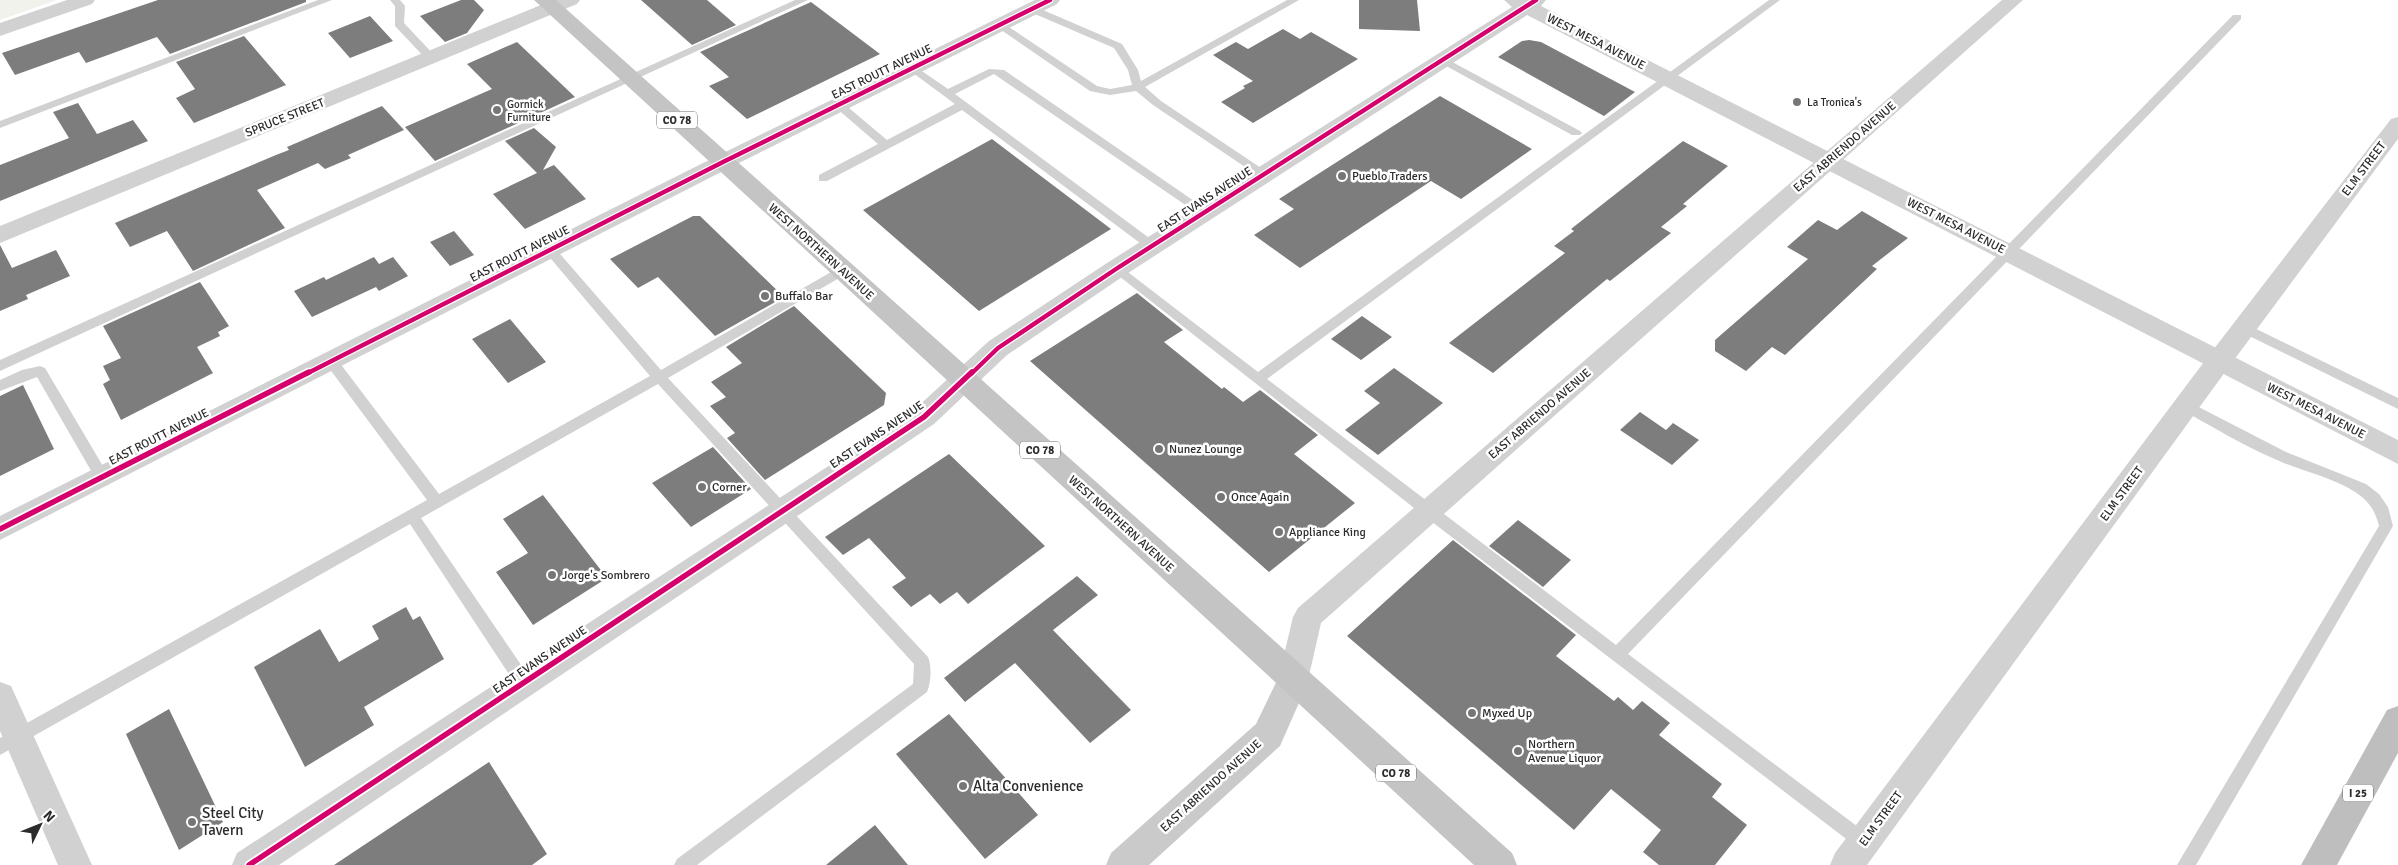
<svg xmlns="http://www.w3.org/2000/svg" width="2398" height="865" font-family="Signika,sans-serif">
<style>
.green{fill:#f0f2eb}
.building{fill:#7d7d7d}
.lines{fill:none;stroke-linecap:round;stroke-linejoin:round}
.service{fill:#d1d1d1;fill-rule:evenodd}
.minor{fill:#d1d1d1;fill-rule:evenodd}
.tertiary{fill:#d1d1d1;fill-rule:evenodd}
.secondary{fill:#cacaca;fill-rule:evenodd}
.primary{fill:#c4c4c4;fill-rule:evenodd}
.motorway{fill:#bebebe;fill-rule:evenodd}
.cycleway-far1-casing{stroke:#fff;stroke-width:7}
.cycleway-casing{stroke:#fff;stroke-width:9}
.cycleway-far1{stroke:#d6006c;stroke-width:4.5}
.cycleway{stroke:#d6006c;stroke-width:5.5}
.poi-dot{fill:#767676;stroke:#fff;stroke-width:2}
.labels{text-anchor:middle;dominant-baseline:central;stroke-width:5;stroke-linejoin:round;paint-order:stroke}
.far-poi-label{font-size:11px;fill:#2c2c2c;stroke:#fff;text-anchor:start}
.shield{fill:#fff;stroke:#6b6b6b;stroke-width:1}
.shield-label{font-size:11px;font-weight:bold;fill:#2c2c2c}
.street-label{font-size:12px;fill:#2c2c2c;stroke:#fff}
.poi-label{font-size:12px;fill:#2c2c2c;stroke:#fff;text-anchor:start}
.near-poi-label{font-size:15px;fill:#2c2c2c;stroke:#fff;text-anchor:start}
</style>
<rect width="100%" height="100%" fill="#fff"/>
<path class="green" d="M 0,0 L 57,0 L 0,20 Z"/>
<path class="building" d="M 158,0 L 306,0 L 306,2 L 170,54 L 157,37 L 86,63 L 79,52 L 15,75 L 2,53 Z
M 461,0 L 474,0 L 484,10 L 467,33 L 445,42 L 420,16 Z
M 641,0 L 707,0 L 736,25 L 692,45 Z
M 1359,0 L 1417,0 L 1420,31 L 1359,29 Z
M 811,2 L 880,54 L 747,119 L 709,86 L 729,77 L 700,52 Z
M 370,16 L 393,41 L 350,58 L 328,33 Z
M 1283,29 L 1300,39 L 1311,32 L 1358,59 L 1253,123 L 1221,102 L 1245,88 L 1243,86 L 1253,81 L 1213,55 L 1236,42 L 1248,49 Z
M 244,36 L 286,85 L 194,123 L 176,98 L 195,89 L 176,62 Z
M 1529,40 L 1541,42 L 1635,92 L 1604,116 L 1498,57 L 1522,41 Z
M 517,42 L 575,97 L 435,161 L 405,127 L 492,89 L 467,64 Z
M 1440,96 L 1532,149 L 1461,199 L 1431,181 L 1300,268 L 1254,235 L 1294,209 L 1279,199 Z
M 78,103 L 97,134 L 133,120 L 148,141 L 0,201 L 0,165 L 69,138 L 53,112 Z
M 382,106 L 404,130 L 348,155 L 351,158 L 325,169 L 318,163 L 257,190 L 285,228 L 193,271 L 167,231 L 130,247 L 115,223 L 276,155 L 289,150 L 287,147 Z
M 534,128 L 556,147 L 543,170 L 554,165 L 586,199 L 525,229 L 493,194 L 537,173 L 505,141 Z
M 992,139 L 1111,229 L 979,311 L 863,210 Z
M 1683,141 L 1728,166 L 1683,204 L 1687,206 L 1661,227 L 1671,233 L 1610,281 L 1607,279 L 1493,373 L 1449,343 L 1565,253 L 1554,246 L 1574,231 L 1571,229 Z
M 1862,211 L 1908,238 L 1872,266 L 1877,269 L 1785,355 L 1772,347 L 1746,371 L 1715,351 L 1715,340 L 1808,259 L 1787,247 L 1818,220 L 1837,230 Z
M 693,216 L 700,216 L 784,297 L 715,336 L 658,277 L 638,288 L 610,259 Z
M 454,231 L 474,255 L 450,266 L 430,242 Z
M 0,245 L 12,268 L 56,250 L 70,276 L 26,295 L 28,299 L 0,311 Z
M 374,257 L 379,264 L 393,257 L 408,276 L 379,291 L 376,287 L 312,317 L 294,291 L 324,277 L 326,280 Z
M 200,282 L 229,326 L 218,332 L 220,336 L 197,347 L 213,373 L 121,420 L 103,384 L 110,380 L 103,366 L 121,358 L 103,326 Z
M 1137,293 L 1183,330 L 1164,342 L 1222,389 L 1224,387 L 1243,402 L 1260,390 L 1318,435 L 1294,454 L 1355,503 L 1269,572 L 1030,361 Z
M 794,306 L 886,393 L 884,405 L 765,480 L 727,438 L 735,433 L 710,406 L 726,397 L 711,382 L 742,363 L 726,347 Z
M 1362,316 L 1392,337 L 1361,360 L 1331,339 Z
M 510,319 L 546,362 L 508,383 L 472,339 Z
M 1394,368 L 1443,403 L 1378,455 L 1345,430 L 1380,403 L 1364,391 Z
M 23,385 L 54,449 L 0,476 L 0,396 Z
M 1640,412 L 1666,430 L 1673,423 L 1699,440 L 1672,465 L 1620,430 Z
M 713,447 L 751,489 L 691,527 L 652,483 Z
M 949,454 L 1045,546 L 968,604 L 957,592 L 940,604 L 930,594 L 911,607 L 892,587 L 906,578 L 869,538 L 843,555 L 825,537 Z
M 543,495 L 607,578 L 533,625 L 496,572 L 528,553 L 503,519 Z
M 1518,520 L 1571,560 L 1543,587 L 1489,546 Z
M 1453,540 L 1576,635 L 1556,656 L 1614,701 L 1618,697 L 1633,710 L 1642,701 L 1670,723 L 1659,735 L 1722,784 L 1712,797 L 1747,825 L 1715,865 L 1659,865 L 1643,852 L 1661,830 L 1611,789 L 1574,830 L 1347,636 Z
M 1077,576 L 1098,595 L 1053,630 L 1131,710 L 1090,743 L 1015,663 L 965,702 L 944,678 Z
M 406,607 L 413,620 L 420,616 L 444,659 L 364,707 L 374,725 L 305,767 L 254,667 L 320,629 L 339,662 L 379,639 L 372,626 Z
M 169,709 L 223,822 L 179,850 L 126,734 Z
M 949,714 L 1038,815 L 985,859 L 896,754 Z
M 489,762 L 547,854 L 532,865 L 334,865 Z
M 875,825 L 908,865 L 826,865 Z"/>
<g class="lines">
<path class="service" d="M 318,0 L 332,0 L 0,128 L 0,121 Z
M 390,0 L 400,0 L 405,6 L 404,23 L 435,56 L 435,60 L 427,60 L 395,26 L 395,6 Z
M 795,0 L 808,0 L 0,371 L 0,360 Z
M 1287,0 L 1299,0 L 1145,87 L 1161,101 L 1267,172 L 1269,175 L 1263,179 L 1153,105 L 1136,91 L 1110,95 L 1090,91 L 994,25 L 995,23 L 1003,23 L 1097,86 L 1110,89 L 1132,85 L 1128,70 L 1114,48 L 1028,11 L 1028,7 L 1036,7 L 1122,44 L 1138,70 L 1141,81 Z
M 1769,0 L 1780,0 L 1267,379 L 1616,645 L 2233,15 L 2241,15 L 2241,19 L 1628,654 L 1870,836 L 1873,842 L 1870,848 L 1864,850 L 1858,848 L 1423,515 L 1110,269 L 1116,265 L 1120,266 L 1258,372 Z
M 1443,57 L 1580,131 L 1582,133 L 1580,135 L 1572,135 L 1439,62 L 1439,58 Z
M 913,65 L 948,89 L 989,69 L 1004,70 L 1210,212 L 1204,216 L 1200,215 L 994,74 L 955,94 L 1156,243 L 1158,246 L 1156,249 L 1148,249 L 962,110 L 827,181 L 819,181 L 819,175 L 878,144 L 835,107 L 835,103 L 843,103 L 887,140 L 955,104 L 909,70 L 909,66 Z
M 550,246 L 554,247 L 661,370 L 838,268 L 846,268 L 848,271 L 846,274 L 668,378 L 928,657 C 932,666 931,683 927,692 L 697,865 L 674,865 L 677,859 L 913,684 L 914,664 L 658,384 L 421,518 L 530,678 L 532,683 L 530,688 L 524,690 L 518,688 L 410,524 L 0,755 L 0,738 L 427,500 L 326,364 L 324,361 L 326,358 L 336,358 L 439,494 L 650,376 L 546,253 L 544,250 Z
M 2244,323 L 2398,398 L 2398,409 L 2239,331 L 2238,328 Z
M 40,366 L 45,368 L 107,473 L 109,477 L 107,481 L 97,481 L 37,377 L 0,391 L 0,380 L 22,370 Z
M 2187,401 L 2286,452 L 2366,484 L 2379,494 L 2388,507 L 2393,526 L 2196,865 L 2177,865 L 2379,526 C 2375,510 2369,501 2355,492 C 2332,477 2303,472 2277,460 C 2244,446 2213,427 2182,410 L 2180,406 Z"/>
<path class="minor" d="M 67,0 L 95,0 L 92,4 L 0,36 L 0,23 Z
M 553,0 L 580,0 L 577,4 L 0,243 L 0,226 Z
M 1035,0 L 1060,0 L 1057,4 L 731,167 L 0,540 L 0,516 L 715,157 Z
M 2002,0 L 2023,0 L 1321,623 L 1308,680 L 1304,690 L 1293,694 L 1282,690 L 1278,680 L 1293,617 L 1298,608 Z
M 2398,117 L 2398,139 L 2228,368 L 1867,865 L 1830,865 L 1835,853 L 2210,354 L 2391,119 Z
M 0,682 L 11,686 L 92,865 L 58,865 L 0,731 Z"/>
<path class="tertiary" d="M 1504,0 L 1546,0 L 1541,6 L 2398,440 L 2398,464 L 1527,15 L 1125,275 L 1007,355 L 934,424 L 279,865 L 232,865 L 237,853 L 914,410 L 989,341 L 1107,263 L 1512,7 Z"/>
<path class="secondary" d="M 1293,666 L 1304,670 L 1309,680 L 1280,746 L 1149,865 L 1106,865 L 1111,853 L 1256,724 L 1282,670 Z"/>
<path class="primary" d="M 534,0 L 556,0 L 1512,853 L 1517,865 L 1474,865 Z"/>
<path class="motorway" d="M 2398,706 L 2398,753 L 2337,865 L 2301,865 L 2387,710 Z"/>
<defs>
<path id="cycleway-far1" d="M 306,374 L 723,162 L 1050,0
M 971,374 L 998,348 L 1116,269 L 1536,0"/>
<path id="cycleway" d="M 0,529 L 309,372
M 249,865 L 924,417 L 972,372"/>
</defs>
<use href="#cycleway-far1" class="cycleway-far1-casing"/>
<use href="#cycleway" class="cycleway-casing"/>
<use href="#cycleway-far1" class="cycleway-far1"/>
<use href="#cycleway" class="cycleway"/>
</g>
<g class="poi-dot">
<circle cx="1797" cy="102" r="5"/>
<circle cx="497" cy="110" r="5"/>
<circle cx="1342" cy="176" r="5"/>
<circle cx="765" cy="296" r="5"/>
<circle cx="1159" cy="449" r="5"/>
<circle cx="702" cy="487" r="5"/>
<circle cx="1221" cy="497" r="5"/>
<circle cx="1279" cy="532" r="5"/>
<circle cx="552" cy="575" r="5"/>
<circle cx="1472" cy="713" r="5"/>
<circle cx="1518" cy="751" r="5"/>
<circle cx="963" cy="786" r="5"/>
<circle cx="192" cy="822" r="5"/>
</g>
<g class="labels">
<g class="far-poi-label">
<text x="1807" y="102">La Tronica's</text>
<text x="507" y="104">Gornick<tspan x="507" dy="13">Furniture</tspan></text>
</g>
<g class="shield">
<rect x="657" y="111.5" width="40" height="17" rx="4"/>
<rect x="1020" y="441.5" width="40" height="17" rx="4"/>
<rect x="1376" y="764.5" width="40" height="17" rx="4"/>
<rect x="2343" y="784.5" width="30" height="17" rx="4"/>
</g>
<g class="shield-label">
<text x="677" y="120">CO 78</text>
<text x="1040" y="450">CO 78</text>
<text x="1396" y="773">CO 78</text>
<text x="2358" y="793">I 25</text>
</g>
<g class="street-label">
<text transform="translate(1596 42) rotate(27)">WEST MESA AVENUE</text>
<text transform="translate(882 72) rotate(-26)">EAST ROUTT AVENUE</text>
<text transform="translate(285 118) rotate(-22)">SPRUCE STREET</text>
<text transform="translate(1845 147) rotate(-41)">EAST ABRIENDO AVENUE</text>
<text transform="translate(2364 169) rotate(-53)">ELM STREET</text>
<text transform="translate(1205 200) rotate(-33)">EAST EVANS AVENUE</text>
<text transform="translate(1956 226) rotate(27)">WEST MESA AVENUE</text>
<text transform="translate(821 252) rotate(42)">WEST NORTHERN AVENUE</text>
<text transform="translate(520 254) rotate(-27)">EAST ROUTT AVENUE</text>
<text transform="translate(2316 411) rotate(27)">WEST MESA AVENUE</text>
<text transform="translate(1540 414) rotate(-41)">EAST ABRIENDO AVENUE</text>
<text transform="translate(877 435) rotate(-34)">EAST EVANS AVENUE</text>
<text transform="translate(159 437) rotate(-27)">EAST ROUTT AVENUE</text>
<text transform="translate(2122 494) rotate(-54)">ELM STREET</text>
<text transform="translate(1121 524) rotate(42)">WEST NORTHERN AVENUE</text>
<text transform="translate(540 660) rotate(-34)">EAST EVANS AVENUE</text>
<text transform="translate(1211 786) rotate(-42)">EAST ABRIENDO AVENUE</text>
<text transform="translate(1881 819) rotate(-54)">ELM STREET</text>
</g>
<g class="poi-label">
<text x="1352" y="176">Pueblo Traders</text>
<text x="775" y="296">Buffalo Bar</text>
<text x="1169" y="449">Nunez Lounge</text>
<text x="712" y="487">Corner</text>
<text x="1231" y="497">Once Again</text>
<text x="1289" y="532">Appliance King</text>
<text x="562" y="575">Jorge's Sombrero</text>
<text x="1482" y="713">Myxed Up</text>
<text x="1528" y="744">Northern<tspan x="1528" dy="14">Avenue Liquor</tspan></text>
</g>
<g class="near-poi-label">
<text x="973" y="786">Alta Convenience</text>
<text x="202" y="813">Steel City<tspan x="202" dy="17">Tavern</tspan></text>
</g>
</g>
<g transform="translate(40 825) rotate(47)" stroke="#ffffff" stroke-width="4" paint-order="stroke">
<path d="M0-4L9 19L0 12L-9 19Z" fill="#2c2c2c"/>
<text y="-8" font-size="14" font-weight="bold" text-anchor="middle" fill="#2c2c2c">N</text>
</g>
</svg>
